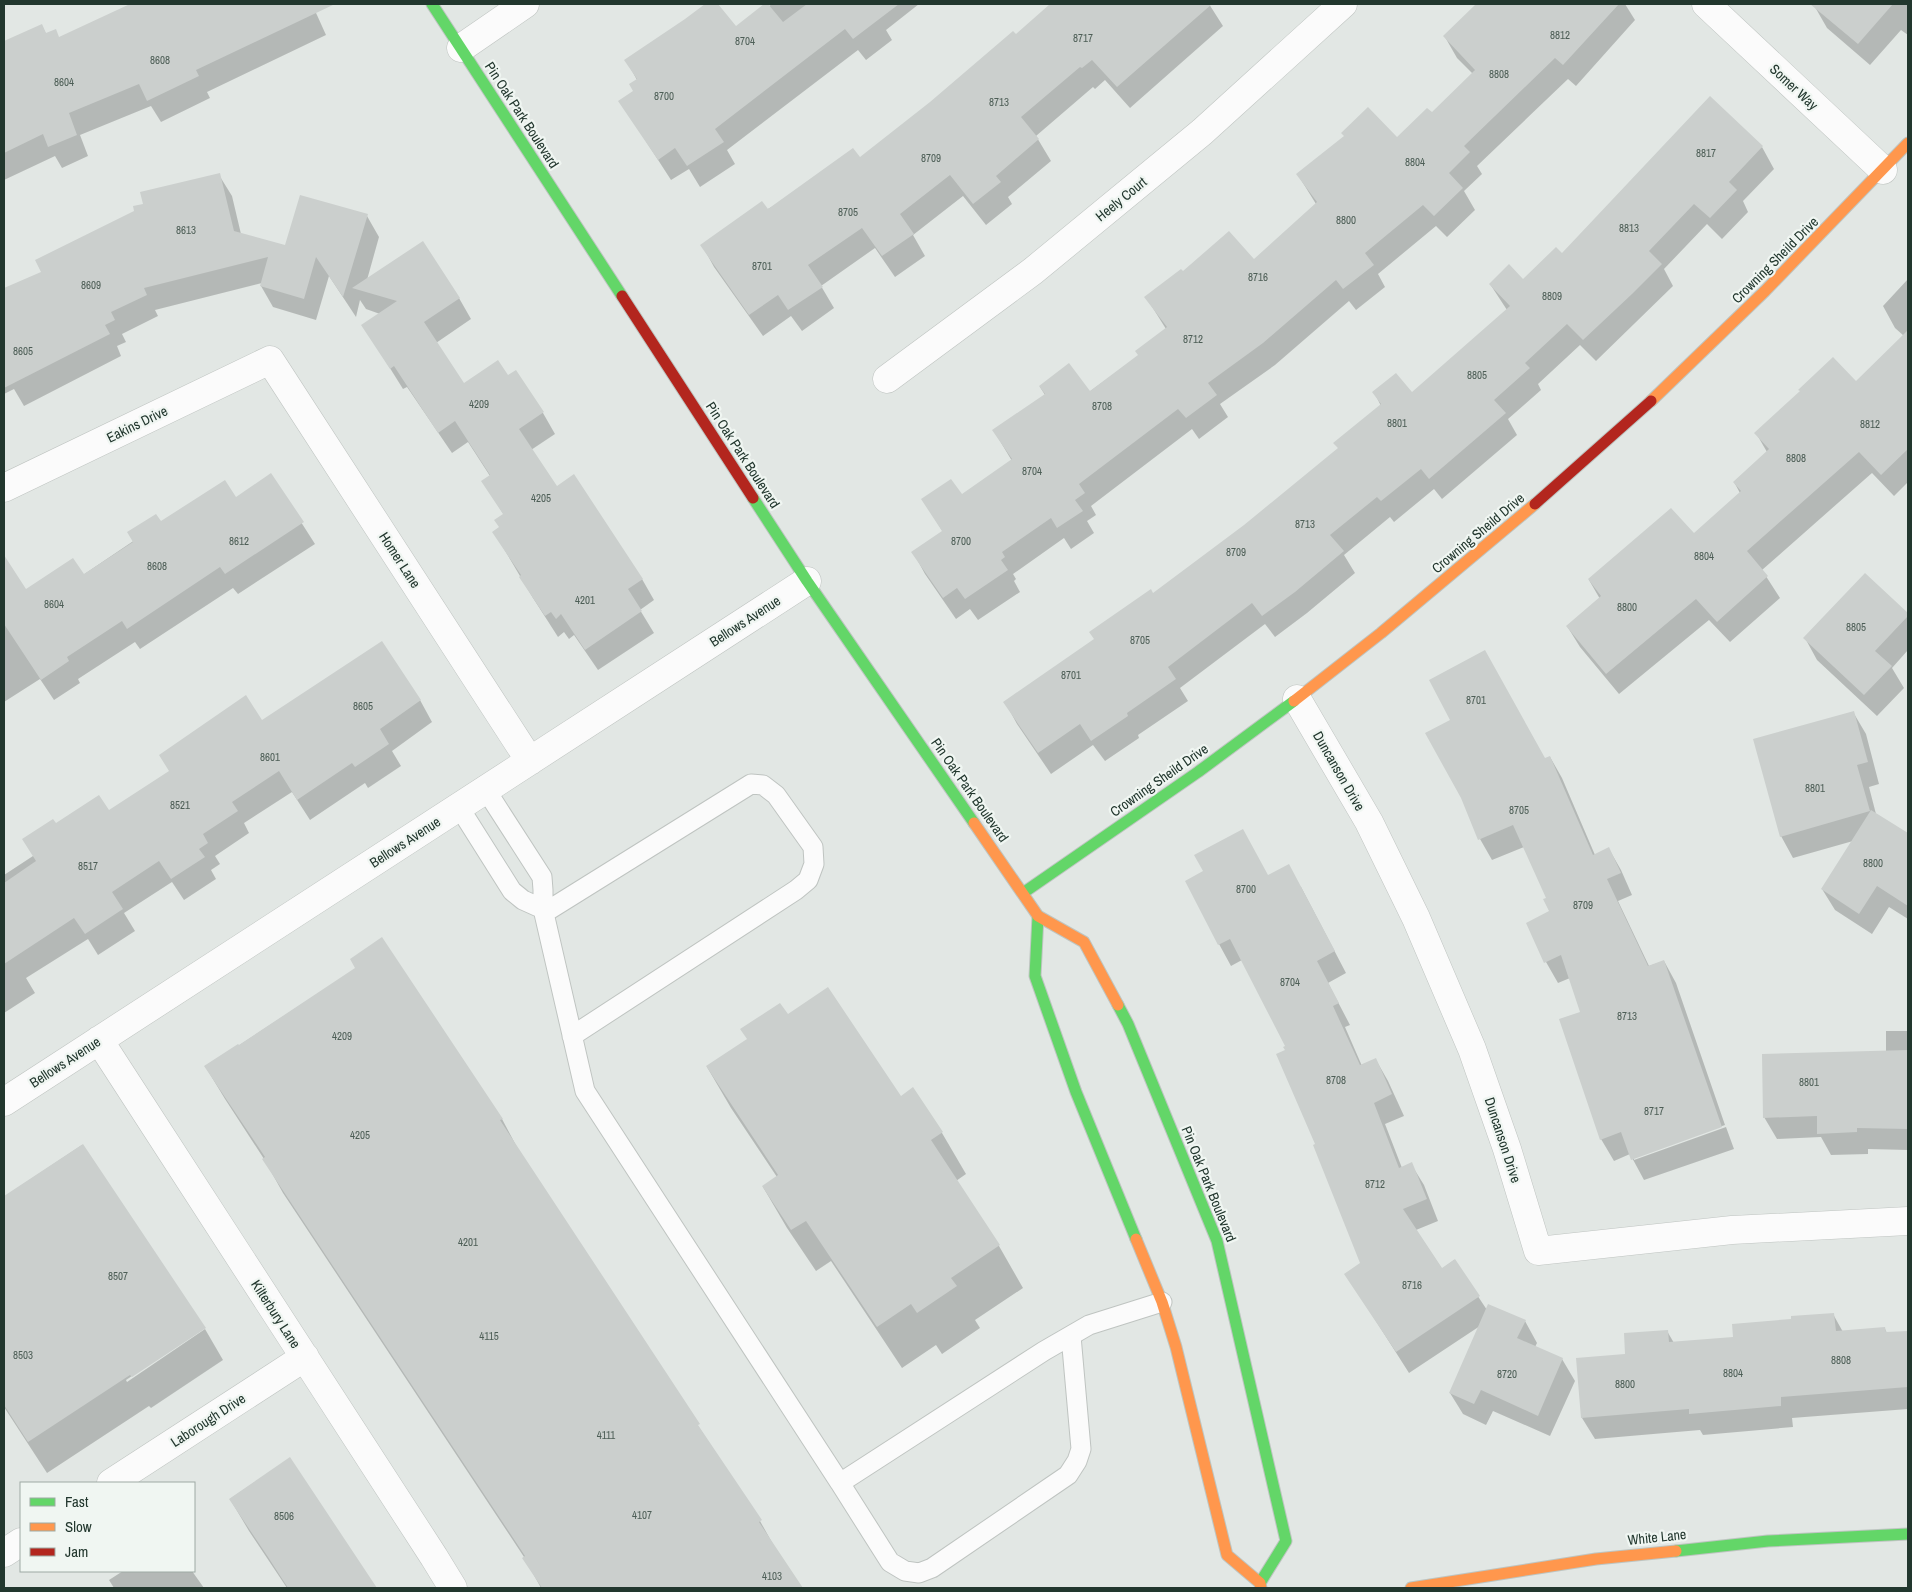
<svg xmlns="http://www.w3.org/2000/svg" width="1912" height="1592" font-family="'Archivo Narrow',sans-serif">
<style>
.shadow{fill:#0003}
.building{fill:#cbcfcd}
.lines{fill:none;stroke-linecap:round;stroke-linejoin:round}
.lane-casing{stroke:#bfc4c1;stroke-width:21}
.street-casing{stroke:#bfc4c1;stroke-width:29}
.fast-casing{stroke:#bec5c1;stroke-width:13}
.slow-casing{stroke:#bec5c1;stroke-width:13}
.jam-casing{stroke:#bec5c1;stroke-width:13}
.lane{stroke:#fbfbfb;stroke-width:19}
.street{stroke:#fbfbfb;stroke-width:28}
.fast{stroke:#63d668;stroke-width:11}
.slow{stroke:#ff974d;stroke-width:11}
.jam{stroke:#b3261e;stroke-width:11}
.labels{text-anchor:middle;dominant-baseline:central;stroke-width:4.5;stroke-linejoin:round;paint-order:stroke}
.number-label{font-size:11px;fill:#4d5e56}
.street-label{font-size:14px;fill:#22372e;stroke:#f0f6f2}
</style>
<rect width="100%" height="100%" fill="#e2e7e4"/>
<path class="shadow" d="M 133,4 L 312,4 L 326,35 L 207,92 L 210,98 L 161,122 L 151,106 L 80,135 L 88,156 L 62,168 L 55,156 L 4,180 L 4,42 L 42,26 L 46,34 L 60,39 Z
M 707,4 L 717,4 L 735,28 L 766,4 L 769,6 L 772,4 L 919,4 L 886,30 L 892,40 L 866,60 L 858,50 L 727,150 L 735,164 L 700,187 L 689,169 L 671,180 L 620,101 L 634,91 L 637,80 L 626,60 L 686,20 Z
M 1052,4 L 1209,4 L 1223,26 L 1130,108 L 1105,80 L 1095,89 L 1093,87 L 1036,136 L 1051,161 L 1008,197 L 1012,204 L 986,225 L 963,196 L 913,235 L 925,256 L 895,277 L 875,248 L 821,286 L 834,308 L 802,331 L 791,316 L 763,336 L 714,267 L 702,245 L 859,159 L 1016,36 Z
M 1479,4 L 1625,4 L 1635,20 L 1576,86 L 1568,79 L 1477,166 L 1482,174 L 1464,191 L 1475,210 L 1447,237 L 1436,226 L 1378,274 L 1385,287 L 1356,310 L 1349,301 L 1275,365 L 1220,404 L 1228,417 L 1199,439 L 1192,429 L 1091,506 L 1096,515 L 1087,521 L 1094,533 L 1071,549 L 1064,538 L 1013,574 L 1016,579 L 1014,581 L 1020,592 L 978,620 L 970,609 L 956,619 L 925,574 L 913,552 L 943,532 L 923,500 L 961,496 L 1012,461 L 994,431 L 1045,395 L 1040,387 L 1089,392 L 1139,356 L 1166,329 L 1146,297 L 1183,273 L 1254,261 L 1316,204 L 1298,175 L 1397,138 L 1432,114 L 1473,74 L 1457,58 L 1445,37 Z
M 1817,4 L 1908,4 L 1908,35 L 1901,30 L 1870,65 L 1827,28 L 1815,7 Z
M 1762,147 L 1774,169 L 1743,201 L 1748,212 L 1722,239 L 1707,224 L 1664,269 L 1673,286 L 1596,361 L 1580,345 L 1538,384 L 1541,390 L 1508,419 L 1517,435 L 1442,499 L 1434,489 L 1394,522 L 1390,517 L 1344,555 L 1355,573 L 1307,613 L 1275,637 L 1265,624 L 1180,688 L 1188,701 L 1138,735 L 1139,738 L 1105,761 L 1093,745 L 1051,774 L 1017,724 L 1005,702 L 1095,640 L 1244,526 L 1339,449 L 1335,443 L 1381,406 L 1374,392 L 1412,394 L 1507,310 L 1490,284 L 1523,280 L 1562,255 Z
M 219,175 L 232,196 L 241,234 L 286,246 L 367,216 L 379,237 L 367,280 L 459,298 L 471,319 L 436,343 L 463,385 L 508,377 L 543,413 L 555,434 L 531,450 L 556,488 L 642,579 L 654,600 L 640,610 L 654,633 L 598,670 L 574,635 L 569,639 L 564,632 L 558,637 L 533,598 L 494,532 L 500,528 L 504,515 L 483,481 L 490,476 L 468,442 L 452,453 L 407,387 L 403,389 L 363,325 L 380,314 L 366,309 L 360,300 L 356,317 L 329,276 L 316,320 L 273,307 L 261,286 L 262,283 L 155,310 L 158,316 L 122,334 L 126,342 L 117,346 L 121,356 L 24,406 L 14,389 L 4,394 L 4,289 L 42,273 Z
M 1908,279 L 1908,482 L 1894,496 L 1872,473 L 1762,570 L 1780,598 L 1730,642 L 1709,620 L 1619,694 L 1580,647 L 1567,626 L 1600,599 L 1589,580 L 1694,535 L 1740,493 L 1734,482 L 1767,452 L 1756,433 L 1856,383 L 1904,336 L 1895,328 L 1883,306 Z
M 271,475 L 315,544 L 238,594 L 233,588 L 140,649 L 135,642 L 78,679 L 80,683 L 54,700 L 40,679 L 4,702 L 4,590 L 18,580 L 26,591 L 83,575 L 160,523 L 236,498 Z
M 1865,575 L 1908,615 L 1908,650 L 1892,668 L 1904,688 L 1877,716 L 1817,660 L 1805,638 Z
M 420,700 L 432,722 L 392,751 L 401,766 L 368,788 L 365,783 L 310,820 L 292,792 L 244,823 L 249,833 L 215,856 L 220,864 L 211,870 L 216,879 L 184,900 L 172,882 L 124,913 L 135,931 L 98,955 L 88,939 L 26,978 L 35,993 L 4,1013 L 4,875 L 33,856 L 56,825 L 109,812 L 261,721 Z
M 1853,712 L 1866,734 L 1879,784 L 1869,787 L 1876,814 L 1908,835 L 1908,919 L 1889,907 L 1872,934 L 1835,910 L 1822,889 L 1853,841 L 1793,858 L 1781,836 Z
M 1550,757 L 1562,778 L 1595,855 L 1609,849 L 1621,870 L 1632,895 L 1618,901 L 1649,966 L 1664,961 L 1676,983 L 1725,1125 L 1634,1157 L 1634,1160 L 1726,1127 L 1734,1149 L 1644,1180 L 1630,1154 L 1614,1161 L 1601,1139 L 1582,1013 L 1570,978 L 1558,983 L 1546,962 L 1551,912 L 1547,898 L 1524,847 L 1492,860 L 1480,839 L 1545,759 Z
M 1268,876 L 1301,887 L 1346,973 L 1328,983 L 1350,1025 L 1345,1027 L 1362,1066 L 1376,1060 L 1388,1081 L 1404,1116 L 1385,1124 L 1402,1168 L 1411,1164 L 1424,1185 L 1438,1221 L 1416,1230 L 1442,1269 L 1454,1260 L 1487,1310 L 1525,1321 L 1537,1343 L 1535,1347 L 1562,1359 L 1575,1381 L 1550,1436 L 1493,1411 L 1486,1425 L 1463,1414 L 1450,1393 L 1480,1326 L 1409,1373 L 1346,1274 L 1362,1264 L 1317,1145 L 1286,1051 L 1287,1046 L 1242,960 L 1231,966 L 1219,944 Z
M 382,939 L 502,1119 L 520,1153 L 760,1521 L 779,1555 L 802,1588 L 541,1588 L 524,1557 L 283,1193 L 264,1159 L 225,1099 L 205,1066 L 238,1046 L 357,968 Z
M 787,1016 L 901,1098 L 913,1089 L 942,1133 L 966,1174 L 956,1181 L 999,1246 L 1023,1288 L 975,1320 L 980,1328 L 942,1354 L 936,1345 L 902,1368 L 831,1261 L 816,1271 L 787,1228 L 763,1187 L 777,1177 L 731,1108 L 707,1067 Z
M 1886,1031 L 1908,1031 L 1908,1150 L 1868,1149 L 1868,1154 L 1831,1155 L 1821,1137 L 1777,1139 L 1764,1117 L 1886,1052 Z
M 82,1145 L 204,1328 L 126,1380 L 127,1382 L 205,1329 L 223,1360 L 151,1408 L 149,1406 L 47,1473 L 4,1407 L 4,1197 Z
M 1833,1314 L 1843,1332 L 1885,1329 L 1887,1333 L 1908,1332 L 1908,1409 L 1792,1418 L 1793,1427 L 1703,1435 L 1700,1430 L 1595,1439 L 1582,1418 L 1627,1355 L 1667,1331 L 1674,1343 L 1735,1338 L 1793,1321 Z
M 289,1459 L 375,1588 L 287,1588 L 249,1531 L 230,1499 Z
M 123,1571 L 192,1571 L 204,1588 L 114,1588 L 109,1580 Z"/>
<path class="building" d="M 130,4 L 335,4 L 196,70 L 199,76 L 147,101 L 139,84 L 69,113 L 77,135 L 48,147 L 43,134 L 4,153 L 4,41 L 42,24 L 46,33 L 56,29 L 59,37 Z
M 705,4 L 718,4 L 736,26 L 764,4 L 768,4 L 783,22 L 807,4 L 899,4 L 853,39 L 845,29 L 815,52 L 715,129 L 724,142 L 687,166 L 675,148 L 658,160 L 618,101 L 633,91 L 629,84 L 637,79 L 624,60 L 685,19 Z
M 1050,4 L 1212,4 L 1117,87 L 1092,60 L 1082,68 L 1080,67 L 1021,117 L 1039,139 L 996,176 L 1001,182 L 973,204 L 950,175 L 900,214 L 914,234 L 882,256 L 862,228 L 808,265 L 823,287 L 788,310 L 778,295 L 749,315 L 700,245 L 762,201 L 768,209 L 853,148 L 860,157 L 930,102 L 1013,31 L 1016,34 Z
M 1476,4 L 1619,4 L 1563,65 L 1555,58 L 1464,146 L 1470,152 L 1449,173 L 1463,188 L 1434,216 L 1423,205 L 1365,253 L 1374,265 L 1343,289 L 1336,280 L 1263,343 L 1208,383 L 1217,395 L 1186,418 L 1178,409 L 1079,484 L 1085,493 L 1075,500 L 1083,511 L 1057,528 L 1051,518 L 1002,552 L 1005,557 L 1001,560 L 1008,570 L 965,599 L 957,588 L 943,598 L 911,552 L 942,531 L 921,499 L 951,479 L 962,494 L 1012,459 L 992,430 L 1045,394 L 1039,386 L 1069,363 L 1090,391 L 1138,355 L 1135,351 L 1167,327 L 1144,297 L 1181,269 L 1183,271 L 1229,231 L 1254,259 L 1317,202 L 1296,174 L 1344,136 L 1341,133 L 1368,107 L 1397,137 L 1427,108 L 1432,112 L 1475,70 L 1443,36 Z
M 1810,4 L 1893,4 L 1858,44 Z
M 1710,96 L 1763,146 L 1729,182 L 1737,190 L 1710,218 L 1694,204 L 1649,251 L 1662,264 L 1632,294 L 1583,340 L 1567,324 L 1525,363 L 1530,368 L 1494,400 L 1506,413 L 1429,479 L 1421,469 L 1381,501 L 1377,497 L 1330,535 L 1344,551 L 1295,592 L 1262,616 L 1252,603 L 1168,667 L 1176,679 L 1127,713 L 1128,716 L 1091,741 L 1080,724 L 1038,753 L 1003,702 L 1094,639 L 1089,632 L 1151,589 L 1153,593 L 1244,525 L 1338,448 L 1333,443 L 1381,404 L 1372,392 L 1396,373 L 1412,392 L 1510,306 L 1489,284 L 1509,264 L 1523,279 L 1556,247 L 1562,253 Z
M 220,173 L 234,231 L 285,245 L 300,195 L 368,214 L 343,297 L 316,257 L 304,299 L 260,286 L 268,257 L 144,288 L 147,295 L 111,312 L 115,320 L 105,325 L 110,334 L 4,388 L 4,288 L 41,272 L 35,260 L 134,211 L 133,206 L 143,204 L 140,192 Z
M 423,241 L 460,298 L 424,322 L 464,383 L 498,360 L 508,375 L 516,370 L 544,412 L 519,429 L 557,486 L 574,474 L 643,579 L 628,589 L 642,611 L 585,650 L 561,614 L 556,619 L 551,612 L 545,616 L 519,577 L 521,575 L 492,532 L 499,527 L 494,520 L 503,514 L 481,481 L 490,475 L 455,421 L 438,433 L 394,366 L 390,369 L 361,325 L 397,301 L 352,288 Z
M 1908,330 L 1908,449 L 1881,475 L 1859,452 L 1747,551 L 1768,576 L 1717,622 L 1696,599 L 1606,674 L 1566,626 L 1601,596 L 1588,579 L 1671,508 L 1694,533 L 1741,491 L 1733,482 L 1769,449 L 1754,433 L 1800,391 L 1798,390 L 1833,357 L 1856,381 Z
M 271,473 L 304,522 L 225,574 L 220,567 L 127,629 L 122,621 L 67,657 L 69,661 L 41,680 L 4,624 L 4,555 L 26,589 L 73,558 L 84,574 L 133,542 L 127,532 L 156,514 L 161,521 L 225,480 L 236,497 Z
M 1865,573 L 1908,613 L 1908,616 L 1875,651 L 1892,666 L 1864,695 L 1803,638 Z
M 382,641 L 421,700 L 380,729 L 389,744 L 355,767 L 352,763 L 297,800 L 279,771 L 232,802 L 238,811 L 203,834 L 208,843 L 199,849 L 205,857 L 171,879 L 159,861 L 112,892 L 123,909 L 85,934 L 74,918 L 4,964 L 4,883 L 36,861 L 22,839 L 53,819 L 56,823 L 99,795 L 109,810 L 169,771 L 159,755 L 246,695 L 262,720 Z
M 1485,650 L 1545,758 L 1550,756 L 1593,855 L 1609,847 L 1621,873 L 1607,879 L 1648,966 L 1664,960 L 1722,1127 L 1631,1160 L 1621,1132 L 1600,1140 L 1559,1019 L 1580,1012 L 1561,955 L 1544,963 L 1526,923 L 1549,911 L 1543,899 L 1546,898 L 1513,825 L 1478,840 L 1461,798 L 1425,733 L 1450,720 L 1429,680 Z
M 1854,711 L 1868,762 L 1857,765 L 1870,811 L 1780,837 L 1753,739 Z
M 1871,810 L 1908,833 L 1908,906 L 1877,886 L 1859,914 L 1821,889 Z
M 1243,829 L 1268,875 L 1289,864 L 1335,951 L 1317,961 L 1339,1003 L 1333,1006 L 1360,1065 L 1376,1058 L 1392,1094 L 1374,1103 L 1399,1168 L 1412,1162 L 1427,1199 L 1403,1209 L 1442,1268 L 1455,1259 L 1480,1296 L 1396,1352 L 1344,1274 L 1360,1263 L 1313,1145 L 1315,1144 L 1276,1054 L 1285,1050 L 1283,1047 L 1285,1046 L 1230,939 L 1218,945 L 1185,881 L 1203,871 L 1194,855 Z
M 382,937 L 503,1119 L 500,1120 L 700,1424 L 698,1425 L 762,1520 L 759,1522 L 803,1588 L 542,1588 L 522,1558 L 525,1556 L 262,1159 L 265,1157 L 204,1066 L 238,1044 L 239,1045 L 355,968 L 350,959 Z
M 828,987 L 901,1096 L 913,1087 L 943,1132 L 931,1140 L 1000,1245 L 951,1278 L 957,1286 L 917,1313 L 911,1304 L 877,1327 L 806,1221 L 791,1230 L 762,1186 L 778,1175 L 706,1066 L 747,1039 L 740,1029 L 780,1003 L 788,1014 Z
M 1908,1050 L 1908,1129 L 1857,1128 L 1857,1132 L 1817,1134 L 1817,1116 L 1763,1118 L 1762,1054 Z
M 83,1144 L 206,1328 L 132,1377 L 130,1375 L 28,1442 L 4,1405 L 4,1196 Z
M 1488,1304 L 1526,1320 L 1517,1338 L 1563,1358 L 1538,1416 L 1481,1390 L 1474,1404 L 1449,1393 Z
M 1834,1313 L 1836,1331 L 1885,1327 L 1886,1332 L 1908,1331 L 1908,1387 L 1781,1397 L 1781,1406 L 1689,1414 L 1689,1409 L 1581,1418 L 1576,1358 L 1625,1354 L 1624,1333 L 1668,1330 L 1669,1342 L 1733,1337 L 1732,1324 L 1791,1319 L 1791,1316 Z
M 290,1457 L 377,1588 L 288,1588 L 268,1557 L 229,1499 Z"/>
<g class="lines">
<defs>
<path id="lane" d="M 486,790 L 542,877 L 543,890 L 543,909 L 585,1091 L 840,1483 L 1044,1351 L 1089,1325 L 1162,1302
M 459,807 L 512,891 L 523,900 L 543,909
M 544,913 L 751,784 L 763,785 L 776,795 L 813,847 L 814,864 L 808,880 L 796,890 L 572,1036
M 840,1483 L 890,1562 L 905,1571 L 919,1573 L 932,1568 L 1068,1475 L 1077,1461 L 1081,1449 L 1071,1336"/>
<path id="street" d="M 1706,4 L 1883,170
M 461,48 L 525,4
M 887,379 L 1033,271 L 1202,132 L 1343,4
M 4,488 L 270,360 L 530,761
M 1297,699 L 1369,822 L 1416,918 L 1472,1049 L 1507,1149 L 1538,1251 L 1732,1230 L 1908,1221
M 99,1040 L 434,1557 L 453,1588
M 4,1102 L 807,581
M 111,1483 L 305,1357
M 4,1553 L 21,1542"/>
<path id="fast" d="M 432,4 L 622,296
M 753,498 L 807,581 L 974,823
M 1023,893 L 1198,772 L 1294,701
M 1038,916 L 1035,976 L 1076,1092 L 1136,1239
M 1118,1005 L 1128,1024 L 1217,1241 L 1286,1541 L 1260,1583
M 1676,1551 L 1768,1541 L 1908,1534"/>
<path id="slow" d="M 1651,401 L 1765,291 L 1908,143
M 1294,701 L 1381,633 L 1535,504
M 974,823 L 1038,916 L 1084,942 L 1118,1005
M 1136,1239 L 1162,1302 L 1176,1347 L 1227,1555 L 1260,1583 L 1261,1588
M 1411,1588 L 1596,1559 L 1676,1551"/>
<path id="jam" d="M 622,296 L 753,498
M 1535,504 L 1651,401"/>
</defs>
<use href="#lane" class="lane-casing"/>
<use href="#street" class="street-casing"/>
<use href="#fast" class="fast-casing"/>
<use href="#slow" class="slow-casing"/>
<use href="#jam" class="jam-casing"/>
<use href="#lane" class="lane"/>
<use href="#street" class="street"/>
<use href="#fast" class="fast"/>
<use href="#slow" class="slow"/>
<use href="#jam" class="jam"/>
</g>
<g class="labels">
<g class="number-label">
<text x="1560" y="35">8812</text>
<text x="1083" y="38">8717</text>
<text x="745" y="41">8704</text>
<text x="160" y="60">8608</text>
<text x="1499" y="74">8808</text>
<text x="64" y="82">8604</text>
<text x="664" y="96">8700</text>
<text x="999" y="102">8713</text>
<text x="1706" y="153">8817</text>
<text x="931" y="158">8709</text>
<text x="1415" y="162">8804</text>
<text x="848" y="212">8705</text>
<text x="1346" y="220">8800</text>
<text x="1629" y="228">8813</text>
<text x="186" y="230">8613</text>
<text x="762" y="266">8701</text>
<text x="1258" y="277">8716</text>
<text x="91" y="285">8609</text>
<text x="1552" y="296">8809</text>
<text x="1193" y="339">8712</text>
<text x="23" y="351">8605</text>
<text x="1477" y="375">8805</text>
<text x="479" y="404">4209</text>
<text x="1102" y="406">8708</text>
<text x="1397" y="423">8801</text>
<text x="1870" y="424">8812</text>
<text x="1796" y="458">8808</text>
<text x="1032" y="471">8704</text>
<text x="541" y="498">4205</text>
<text x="1305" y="524">8713</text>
<text x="239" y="541">8612</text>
<text x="961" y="541">8700</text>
<text x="1236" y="552">8709</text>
<text x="1704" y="556">8804</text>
<text x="157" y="566">8608</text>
<text x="585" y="600">4201</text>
<text x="54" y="604">8604</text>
<text x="1627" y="607">8800</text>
<text x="1856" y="627">8805</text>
<text x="1140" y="640">8705</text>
<text x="1071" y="675">8701</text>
<text x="1476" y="700">8701</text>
<text x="363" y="706">8605</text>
<text x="270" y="757">8601</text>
<text x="1815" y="788">8801</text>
<text x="180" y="805">8521</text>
<text x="1519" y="810">8705</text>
<text x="1873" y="863">8800</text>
<text x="88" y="866">8517</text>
<text x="1246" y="889">8700</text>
<text x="1583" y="905">8709</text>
<text x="1290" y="982">8704</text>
<text x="1627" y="1016">8713</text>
<text x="342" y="1036">4209</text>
<text x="1336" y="1080">8708</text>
<text x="1809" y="1082">8801</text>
<text x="1654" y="1111">8717</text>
<text x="360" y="1135">4205</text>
<text x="1375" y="1184">8712</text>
<text x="468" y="1242">4201</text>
<text x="118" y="1276">8507</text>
<text x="1412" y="1285">8716</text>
<text x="489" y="1336">4115</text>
<text x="23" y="1355">8503</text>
<text x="1841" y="1360">8808</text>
<text x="1733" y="1373">8804</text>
<text x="1507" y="1374">8720</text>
<text x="1625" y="1384">8800</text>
<text x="606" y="1435">4111</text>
<text x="642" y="1515">4107</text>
<text x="284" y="1516">8506</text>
<text x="772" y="1576">4103</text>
</g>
<g class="street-label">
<text transform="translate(1794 87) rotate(43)">Somer Way</text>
<text transform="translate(522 115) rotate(57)">Pin Oak Park Boulevard</text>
<text transform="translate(1121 199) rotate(-39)">Heely Court</text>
<text transform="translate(1775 260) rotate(-45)">Crowning Sheild Drive</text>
<text transform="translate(137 424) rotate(-26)">Eakins Drive</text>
<text transform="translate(743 455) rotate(57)">Pin Oak Park Boulevard</text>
<text transform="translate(1478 533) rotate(-40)">Crowning Sheild Drive</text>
<text transform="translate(400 560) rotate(57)">Homer Lane</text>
<text transform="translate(745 621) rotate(-33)">Bellows Avenue</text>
<text transform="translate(1339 771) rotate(60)">Duncanson Drive</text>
<text transform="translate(1159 780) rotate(-35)">Crowning Sheild Drive</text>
<text transform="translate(970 790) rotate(55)">Pin Oak Park Boulevard</text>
<text transform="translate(405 842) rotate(-33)">Bellows Avenue</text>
<text transform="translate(65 1062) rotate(-33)">Bellows Avenue</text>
<text transform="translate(1503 1140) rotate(72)">Duncanson Drive</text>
<text transform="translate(1209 1184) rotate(68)">Pin Oak Park Boulevard</text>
<text transform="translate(276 1314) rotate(57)">Kilterbury Lane</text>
<text transform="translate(208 1420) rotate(-33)">Laborough Drive</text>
<text transform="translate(1657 1537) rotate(-6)">White Lane</text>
</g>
</g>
<rect width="1912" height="1592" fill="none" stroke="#22372e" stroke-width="10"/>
<rect x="20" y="1482" width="175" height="90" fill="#f0f6f2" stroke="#9eaaa4"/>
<rect x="30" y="1498" width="25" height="8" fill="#63d668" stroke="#9eaaa4"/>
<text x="65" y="1507" font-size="15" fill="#22372e">Fast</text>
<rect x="30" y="1523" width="25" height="8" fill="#ff974d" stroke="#9eaaa4"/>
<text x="65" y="1532" font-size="15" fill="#22372e">Slow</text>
<rect x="30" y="1548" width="25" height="8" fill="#b3261e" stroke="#9eaaa4"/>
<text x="65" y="1557" font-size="15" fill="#22372e">Jam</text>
</svg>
